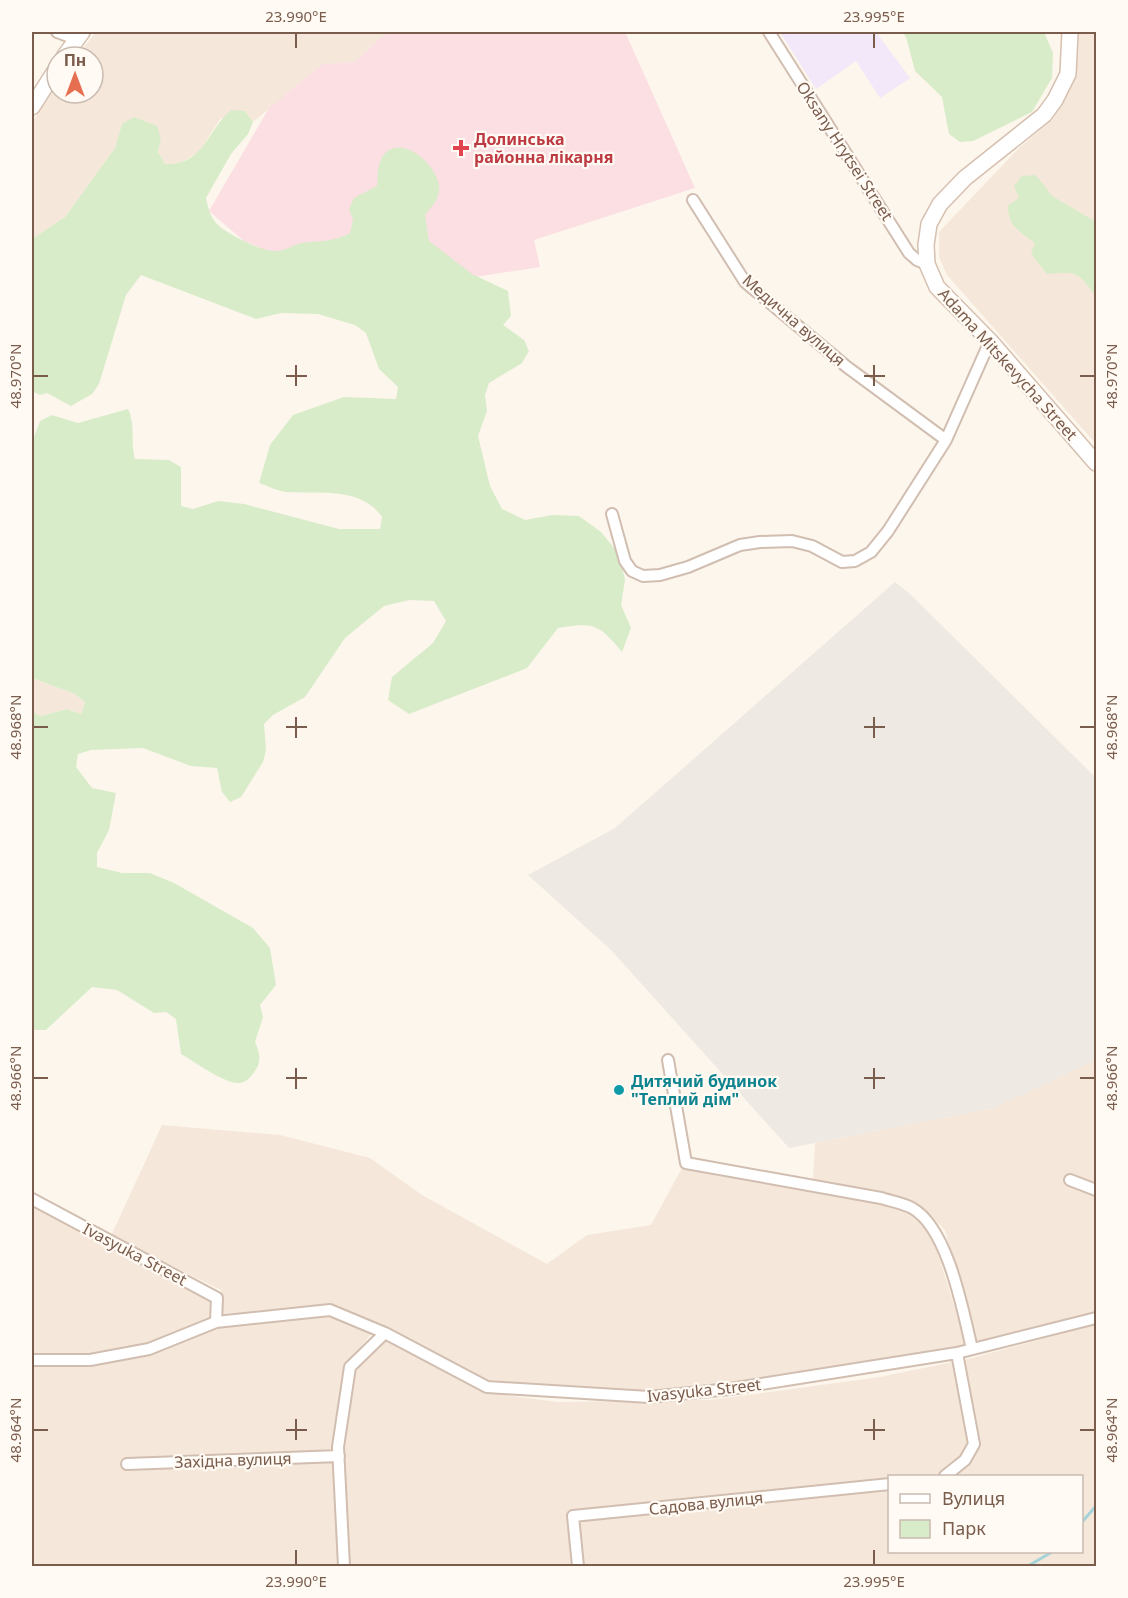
<svg xmlns="http://www.w3.org/2000/svg" width="1128" height="1598" font-family="'Noto Sans',sans-serif">
<style>
.residential{fill:#f5e8da;fill-rule:evenodd}
.industrial{fill:#efe9e4}
.education{fill:#f3e8fa}
.medical{fill:#fbdfe3}
.green{fill:#d8ecc9}
.lines{fill:none;stroke-linecap:round;stroke-linejoin:round}
.stream{stroke:#a5d3da;stroke-width:3}
.street-casing{stroke:#d1beb0;stroke-width:14}
.secondary-casing{stroke:#d6c0b0;stroke-width:18}
.street{stroke:#fff;stroke-width:10}
.secondary{stroke:#fff;stroke-width:15}
.ticks{fill:none;stroke:#7a5c4d;stroke-width:2}
.health-dot{fill:#e0444e;stroke:#fffaf3;stroke-width:2}
.culture-dot{fill:#0f9aa8;stroke:#fffaf3;stroke-width:2}
.labels{text-anchor:middle;dominant-baseline:central;stroke-width:4.5;stroke-linejoin:round;paint-order:stroke}
.health-label{font-size:16px;font-weight:bold;fill:#be3a42;stroke:#fffaf3;text-anchor:start}
.street-label{font-size:16px;fill:#7a5c4d;stroke:#fffaf3}
.culture-label{font-size:16px;font-weight:bold;fill:#0d838f;stroke:#fffaf3;text-anchor:start}
.neatline{fill:none;stroke:#7a5c4d;stroke-width:2}
.ticks-label{font-size:15px;text-anchor:middle;fill:#7a5c4d}
</style>
<rect width="100%" height="100%" fill="#fdf6ec"/>
<path class="residential" d="M 96,32 L 387,32 L 355,62 L 323,64 L 253,122 L 245,111 L 220,119 L 199,152 L 177,165 L 165,164 L 158,152 L 161,139 L 122,124 L 115,148 L 65,217 L 32,239 L 32,122 L 57,85 L 57,93 L 93,93 L 93,57 L 76,57 Z
M 1078,32 L 1096,32 L 1096,444 L 947,275 L 939,257 L 939,232 L 1020,147 L 1051,121 L 1065,98 L 1076,63 Z
M 32,678 L 75,694 L 85,702 L 81,714 L 67,709 L 40,716 L 32,712 Z
M 1096,1060 L 1096,1314 L 976,1343 L 945,1230 L 927,1212 L 813,1180 L 815,1143 L 994,1108 Z
M 162,1125 L 280,1135 L 370,1158 L 422,1195 L 547,1264 L 587,1235 L 651,1225 L 683,1166 L 901,1209 L 913,1214 L 934,1241 L 967,1347 L 739,1383 L 647,1393 L 489,1383 L 389,1329 L 331,1306 L 223,1314 L 221,1290 L 111,1236 Z
M 32,1203 L 214,1300 L 212,1318 L 145,1346 L 89,1355 L 32,1356 Z
M 328,1314 L 373,1332 L 344,1367 L 334,1453 L 339,1566 L 32,1566 L 32,1366 L 97,1365 L 152,1354 L 218,1325 Z
M 1096,1324 L 1096,1566 L 349,1566 L 344,1454 L 354,1369 L 385,1340 L 482,1392 L 558,1402 L 710,1400 L 880,1377 L 972,1358 ZM 890,1476 L 1082,1476 L 1082,1552 L 890,1552 Z"/>
<path class="industrial" d="M 895,582 L 910,594 L 1096,778 L 1096,1060 L 994,1108 L 789,1148 L 612,951 L 528,875 L 615,828 Z"/>
<path class="education" d="M 780,32 L 876,32 L 910,78 L 880,98 L 856,61 L 816,89 Z"/>
<path class="medical" d="M 387,32 L 628,32 L 626,34 L 695,188 L 534,240 L 540,267 L 468,278 L 287,259 L 244,241 L 209,211 L 269,108 L 323,64 L 355,62 Z"/>
<path class="green" d="M 902,32 L 1044,32 L 1053,53 L 1052,78 L 1032,112 L 973,141 L 960,142 L 949,134 L 942,97 L 915,71 L 906,37 Z
M 231,110 L 245,111 L 253,122 L 248,134 L 231,154 L 206,198 C 208,207 210,217 217,224 C 227,234 261,251 275,251 C 285,252 292,245 301,243 C 320,241 334,242 350,233 L 353,220 L 349,209 L 354,198 L 377,186 C 378,179 377,169 380,162 C 395,124 448,170 438,196 C 436,203 429,209 425,215 L 429,241 L 472,274 L 508,291 L 511,316 L 503,325 L 524,340 L 529,351 L 522,363 L 489,383 L 485,395 L 487,411 L 478,436 L 490,486 L 502,509 L 525,520 L 552,515 L 579,516 L 601,532 L 619,554 L 625,580 L 621,605 L 631,628 L 622,652 C 599,624 594,622 558,628 L 527,668 L 409,714 L 388,700 L 392,677 L 433,643 L 446,621 L 434,601 L 409,600 L 384,606 L 345,638 L 305,697 L 273,715 L 264,724 L 266,750 L 263,762 L 241,797 L 230,802 L 222,792 L 217,768 L 191,766 L 143,748 L 91,750 L 78,754 L 76,767 L 92,788 L 116,793 L 109,830 L 97,853 L 97,867 L 122,873 L 150,873 L 174,883 L 253,928 L 270,948 L 276,985 L 260,1005 L 263,1017 L 255,1042 C 260,1053 262,1062 254,1072 C 251,1077 246,1082 240,1083 C 226,1085 194,1061 181,1054 L 176,1019 L 166,1012 L 154,1013 L 117,990 L 92,987 L 46,1030 L 32,1030 L 32,712 L 41,716 L 67,709 L 81,714 L 85,702 L 75,694 L 32,678 L 32,442 L 40,421 L 52,415 L 78,423 L 128,409 C 136,425 130,442 135,459 L 169,460 L 181,467 L 181,506 L 193,509 L 218,501 L 244,504 L 339,529 L 380,529 L 382,517 C 361,486 318,494 286,492 C 277,491 268,486 259,483 L 270,445 L 293,415 L 344,397 L 396,399 L 398,387 L 379,369 L 366,333 L 355,325 L 318,314 L 281,313 L 256,319 L 141,275 L 126,295 L 99,384 L 92,394 L 71,406 L 47,393 L 40,395 L 32,391 L 32,239 L 65,217 L 115,148 L 122,124 L 134,117 L 157,126 L 161,139 L 158,152 L 165,164 C 204,166 207,130 231,110 Z
M 1036,175 L 1052,196 L 1096,222 L 1096,296 C 1077,272 1078,271 1047,274 L 1031,254 L 1035,243 C 1019,231 1008,227 1008,205 L 1019,198 L 1014,186 L 1022,176 Z"/>
<g class="lines">
<path class="stream" d="M 1082,1522 L 1096,1506
M 1028,1566 L 1052,1552"/>
<defs>
<path id="street" d="M 57,32 L 76,39
M 769,32 L 909,253 L 917,260 L 927,264
M 693,200 L 745,282 L 847,367 L 946,440
M 612,514 L 625,561 L 632,571 L 643,576 L 660,575 L 688,567 L 740,545 L 760,542 L 792,541 L 812,546 L 842,562 L 855,561 L 871,552 L 888,531 L 946,440 L 990,341
M 668,1060 L 686,1163 L 881,1198 C 890,1201 903,1203 912,1208 C 948,1228 963,1311 972,1349
M 1070,1180 L 1096,1190
M 32,1199 L 217,1298 L 216,1322 L 330,1310 L 385,1333 L 487,1387 L 649,1397 L 730,1389 L 957,1353 L 1096,1318
M 32,1360 L 90,1360 L 149,1349 L 216,1322
M 127,1464 L 339,1456
M 945,1476 L 965,1460 L 974,1444 L 957,1353
M 344,1566 L 338,1447 L 350,1367 L 385,1333
M 578,1566 L 573,1516 L 890,1484"/>
<path id="secondary" d="M 1070,32 L 1068,74 L 1055,100 L 1044,115 L 965,178 L 940,204 L 929,224 L 926,245 L 927,264 L 937,287 L 990,341 L 1096,463
M 64,57 L 82,32
M 32,107 L 57,68"/>
</defs>
<use href="#street" class="street-casing"/>
<use href="#secondary" class="secondary-casing"/>
<use href="#street" class="street"/>
<use href="#secondary" class="secondary"/>
</g>
<path class="ticks" d="M 296,33 L 296,48M 874,33 L 874,48M 296,365 L 296,386M 874,365 L 874,386M 33,376 L 48,376M 286,376 L 307,376M 864,376 L 885,376M 1080,376 L 1095,376M 296,717 L 296,738M 874,717 L 874,738M 33,727 L 48,727M 286,727 L 307,727M 864,727 L 885,727M 1080,727 L 1095,727M 296,1068 L 296,1089M 874,1068 L 874,1089M 33,1078 L 48,1078M 286,1078 L 307,1078M 864,1078 L 885,1078M 1080,1078 L 1095,1078M 296,1419 L 296,1440M 874,1419 L 874,1440M 33,1430 L 48,1430M 286,1430 L 307,1430M 864,1430 L 885,1430M 1080,1430 L 1095,1430M 296,1550 L 296,1565M 874,1550 L 874,1565"/>
<path class="health-dot" d="M458 139h6v6h6v6h-6v6h-6v-6h-6v-6h6z"/>
<circle class="culture-dot" cx="619" cy="1090" r="6"/>
<g class="labels">
<g class="health-label">
<text x="474" y="139">Долинська<tspan x="474" dy="18">районна лікарня</tspan></text>
</g>
<g class="street-label">
<text transform="translate(845 151) rotate(57)">Oksany Hrytsei Street</text>
<text transform="translate(794 320) rotate(41)">Медична вулиця</text>
<text transform="translate(1008 364) rotate(48)">Adama Mitskevycha Street</text>
<text transform="translate(135 1254) rotate(28)">Ivasyuka Street</text>
<text transform="translate(704 1390) rotate(-6)">Ivasyuka Street</text>
<text transform="translate(233 1460) rotate(-2)">Західна вулиця</text>
<text transform="translate(706 1503) rotate(-6)">Садова вулиця</text>
</g>
<g class="culture-label">
<text x="631" y="1081">Дитячий будинок<tspan x="631" dy="18">"Теплий дім"</tspan></text>
</g>
</g>
<rect width="1128" height="1598" fill="none" stroke="#fffaf3" stroke-width="66"/>
<rect x="888" y="1475" width="195" height="78" fill="#fffaf3" stroke="#cabbb1" stroke-width="1.5"/>
<rect x="900" y="1494" width="30" height="9" fill="#ffffff" stroke="#cabbb1" stroke-width="1.5"/>
<text x="942" y="1505" font-size="18" fill="#7a5c4d">Вулиця</text>
<rect x="900" y="1520" width="30" height="18" fill="#d8ecc9" stroke="#cabbb1" stroke-width="1.5"/>
<text x="942" y="1535" font-size="18" fill="#7a5c4d">Парк</text>
<g transform="translate(75 75)"><circle r="28" fill="#fffaf3" stroke="#cabbb1" stroke-width="1.5"/>
<path d="M0-4.5L10 22L0 15L-10 22Z" fill="#e76f51"/>
<text y="-9" font-size="16" font-weight="bold" text-anchor="middle" fill="#7a5c4d">Пн</text>
</g>
<rect x="33" y="33" width="1062" height="1532" class="neatline"/>
<g class="ticks-label">
<text x="296" y="22">23.990°E</text>
<text x="874" y="22">23.995°E</text>
<text transform="translate(16 376) rotate(-90)" y="5">48.970°N</text>
<text transform="translate(1112 376) rotate(-90)" y="5">48.970°N</text>
<text transform="translate(16 727) rotate(-90)" y="5">48.968°N</text>
<text transform="translate(1112 727) rotate(-90)" y="5">48.968°N</text>
<text transform="translate(16 1078) rotate(-90)" y="5">48.966°N</text>
<text transform="translate(1112 1078) rotate(-90)" y="5">48.966°N</text>
<text transform="translate(16 1430) rotate(-90)" y="5">48.964°N</text>
<text transform="translate(1112 1430) rotate(-90)" y="5">48.964°N</text>
<text x="296" y="1587">23.990°E</text>
<text x="874" y="1587">23.995°E</text>
</g>
</svg>
